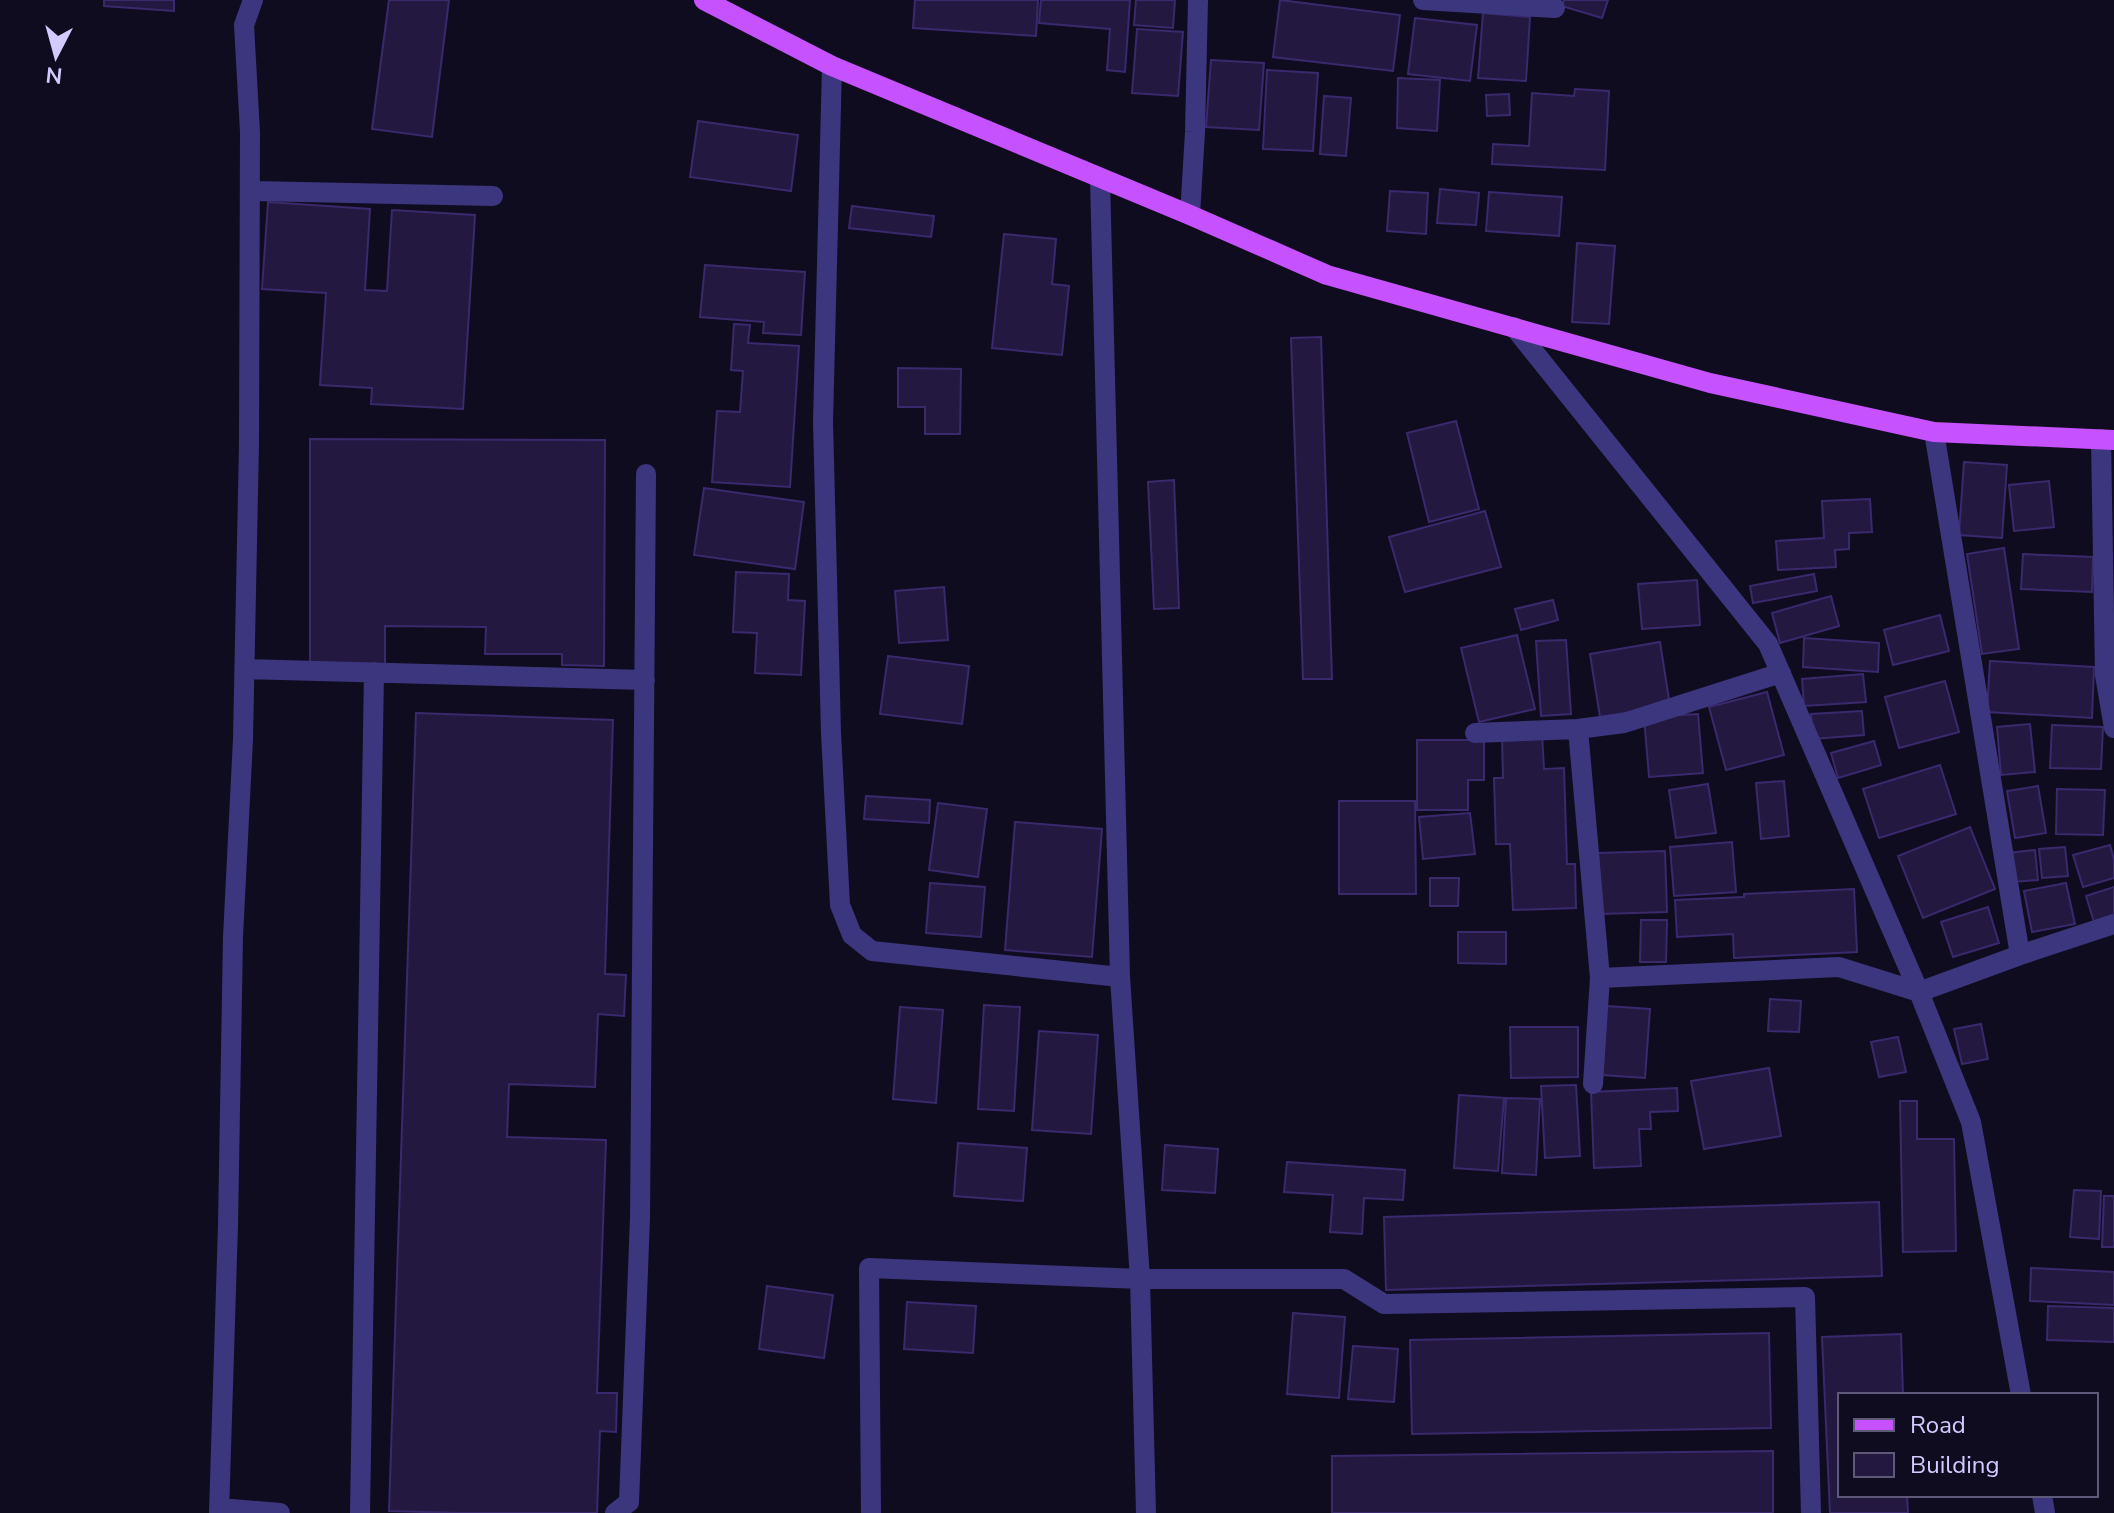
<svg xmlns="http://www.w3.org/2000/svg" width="2114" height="1513" font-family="'Nunito Sans',sans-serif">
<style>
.building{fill:#221840;stroke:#3a296d;stroke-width:2}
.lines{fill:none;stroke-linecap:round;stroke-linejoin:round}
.street{stroke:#3c367f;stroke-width:20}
.primary{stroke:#c651ff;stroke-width:20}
</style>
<rect width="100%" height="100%" fill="#100c1f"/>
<path class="building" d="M 104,0 L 174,0 L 174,11 L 104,6 Z
M 389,0 L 449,0 L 432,137 L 372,129 Z
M 915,0 L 1038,0 L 1036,36 L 913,28 Z
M 1041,0 L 1130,0 L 1125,72 L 1107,70 L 1110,29 L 1039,23 Z
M 1136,0 L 1175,0 L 1173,28 L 1134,25 Z
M 1280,0 L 1400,15 L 1393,71 L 1273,57 Z
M 1564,0 L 1608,0 L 1602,18 L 1562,6 Z
M 1483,13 L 1530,17 L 1526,81 L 1478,78 Z
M 1415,18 L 1477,25 L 1470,81 L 1408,74 Z
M 1137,29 L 1183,32 L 1178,96 L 1132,93 Z
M 1211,60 L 1264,63 L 1259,130 L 1206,127 Z
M 1267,70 L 1318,73 L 1313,151 L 1263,149 Z
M 1398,78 L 1440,80 L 1437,131 L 1397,128 Z
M 1575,89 L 1609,91 L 1605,170 L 1492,164 L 1493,144 L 1529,146 L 1532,93 L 1574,96 Z
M 1509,94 L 1510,115 L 1487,116 L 1486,95 Z
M 1324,96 L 1351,98 L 1346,156 L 1320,154 Z
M 698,121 L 798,135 L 791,191 L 690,177 Z
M 1440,189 L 1479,193 L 1476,225 L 1437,223 Z
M 1390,191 L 1428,193 L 1426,234 L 1387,231 Z
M 1489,192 L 1562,197 L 1559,236 L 1486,231 Z
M 268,202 L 370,209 L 365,290 L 387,291 L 392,210 L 475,215 L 463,409 L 371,404 L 372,388 L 320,385 L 326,293 L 262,289 Z
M 852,206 L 934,216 L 931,237 L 849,228 Z
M 1004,234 L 1056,239 L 1052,284 L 1069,286 L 1062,355 L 992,348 Z
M 1577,243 L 1615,246 L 1609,324 L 1572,322 Z
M 705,265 L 805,272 L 801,335 L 763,333 L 764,322 L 700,317 Z
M 734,324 L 750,325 L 748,343 L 799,346 L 790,487 L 712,482 L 717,411 L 740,412 L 743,371 L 731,370 Z
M 1321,337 L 1332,679 L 1303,679 L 1291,338 Z
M 898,368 L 961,369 L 960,434 L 925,434 L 925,407 L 898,407 Z
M 1456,421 L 1479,509 L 1429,522 L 1407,433 Z
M 310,439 L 605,440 L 604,666 L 562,665 L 562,654 L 485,654 L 486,627 L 385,626 L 385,664 L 310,664 Z
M 1964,462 L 2007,465 L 2002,538 L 1959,535 Z
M 1174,480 L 1179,608 L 1154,609 L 1148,482 Z
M 2049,481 L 2054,527 L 2014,531 L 2009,485 Z
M 704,488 L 804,502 L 795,569 L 694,555 Z
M 1870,499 L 1872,532 L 1849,533 L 1849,549 L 1835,550 L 1836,567 L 1778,570 L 1776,541 L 1824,538 L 1822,501 Z
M 1485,511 L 1501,567 L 1405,592 L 1389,537 Z
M 2004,548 L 2019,649 L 1982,654 L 1967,554 Z
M 2023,554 L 2093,557 L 2092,592 L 2021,589 Z
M 736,572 L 789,574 L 788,600 L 805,601 L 801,675 L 755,673 L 757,633 L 733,632 Z
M 1814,574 L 1817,591 L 1753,603 L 1750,586 Z
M 1697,580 L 1700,625 L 1642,629 L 1638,584 Z
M 944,587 L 948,640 L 899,643 L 895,591 Z
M 1831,596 L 1839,626 L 1780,643 L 1772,613 Z
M 1553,600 L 1558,620 L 1521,630 L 1515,609 Z
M 1940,615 L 1949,651 L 1893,665 L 1884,630 Z
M 1517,635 L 1535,709 L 1479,722 L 1461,648 Z
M 1804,638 L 1879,643 L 1878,672 L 1803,667 Z
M 1566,640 L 1571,714 L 1541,716 L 1536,641 Z
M 1660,642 L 1670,706 L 1600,717 L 1590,654 Z
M 888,656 L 969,666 L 962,724 L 880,714 Z
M 1990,661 L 2094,667 L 2092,718 L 1987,712 Z
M 1863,674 L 1866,702 L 1804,706 L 1802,679 Z
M 1945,681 L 1959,732 L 1899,748 L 1885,697 Z
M 1767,692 L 1784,755 L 1726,770 L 1709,707 Z
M 1862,711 L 1864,735 L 1813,739 L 1811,714 Z
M 416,713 L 613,720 L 605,974 L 626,975 L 624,1016 L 598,1014 L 595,1087 L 509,1084 L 507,1137 L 606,1140 L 597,1393 L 617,1393 L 616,1432 L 600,1431 L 597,1513 L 459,1513 L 389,1511 Z
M 1698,714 L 1703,773 L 1649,777 L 1644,717 Z
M 2030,724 L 2035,772 L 2001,775 L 1997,727 Z
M 2052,725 L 2103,727 L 2101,769 L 2050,768 Z
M 1542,734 L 1544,769 L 1564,768 L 1567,864 L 1575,864 L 1576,908 L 1513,910 L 1510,844 L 1496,844 L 1494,778 L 1503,778 L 1502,736 Z
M 1417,740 L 1484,740 L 1484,780 L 1468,780 L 1468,810 L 1417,810 Z
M 1874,741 L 1881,765 L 1838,778 L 1831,753 Z
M 1940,765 L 1956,814 L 1879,838 L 1863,789 Z
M 1784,781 L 1789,836 L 1761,839 L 1756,783 Z
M 1708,784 L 1716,833 L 1676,838 L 1669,790 Z
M 2038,786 L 2046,833 L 2015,838 L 2007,791 Z
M 2057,789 L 2105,790 L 2103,835 L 2056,834 Z
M 866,796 L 930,800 L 929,823 L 864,819 Z
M 1339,801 L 1415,801 L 1416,894 L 1339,894 Z
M 938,803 L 987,809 L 978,877 L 929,870 Z
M 1470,813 L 1475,854 L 1423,859 L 1419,817 Z
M 1015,822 L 1102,829 L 1092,957 L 1005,950 Z
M 1970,827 L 1995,889 L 1923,918 L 1898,856 Z
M 1732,842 L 1736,892 L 1674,896 L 1670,847 Z
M 2110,845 L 2114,860 L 2114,878 L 2083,887 L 2073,855 Z
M 2065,847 L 2068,876 L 2042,878 L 2039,849 Z
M 2035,850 L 2038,880 L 2012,882 L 2009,853 Z
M 1665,851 L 1667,912 L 1600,914 L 1598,853 Z
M 1430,878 L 1459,878 L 1458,906 L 1430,906 Z
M 930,883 L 985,887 L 981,937 L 926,933 Z
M 2066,883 L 2075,924 L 2032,932 L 2024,891 Z
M 2114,887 L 2114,915 L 2094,922 L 2086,896 Z
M 1854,889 L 1857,952 L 1734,958 L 1733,934 L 1677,937 L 1675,900 L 1744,897 L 1744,894 Z
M 1988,907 L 1999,943 L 1953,957 L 1941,922 Z
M 1641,920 L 1667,920 L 1666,962 L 1640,962 Z
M 1458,932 L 1506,932 L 1506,964 L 1458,963 Z
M 1770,999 L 1801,1001 L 1799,1032 L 1768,1031 Z
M 984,1005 L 1020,1007 L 1014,1111 L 978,1109 Z
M 1607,1006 L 1650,1009 L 1645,1078 L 1602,1075 Z
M 900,1007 L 943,1010 L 936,1103 L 893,1099 Z
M 1981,1024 L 1988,1059 L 1962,1064 L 1954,1029 Z
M 1510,1027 L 1578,1027 L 1578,1077 L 1511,1078 Z
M 1039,1031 L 1098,1035 L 1091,1134 L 1032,1130 Z
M 1898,1037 L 1906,1072 L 1879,1077 L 1871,1042 Z
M 1769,1068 L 1781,1136 L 1704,1149 L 1691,1081 Z
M 1576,1085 L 1580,1156 L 1545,1158 L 1541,1086 Z
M 1677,1088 L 1678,1111 L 1650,1112 L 1651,1129 L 1639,1129 L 1641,1166 L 1594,1168 L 1591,1092 Z
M 1459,1095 L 1504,1098 L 1498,1171 L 1454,1168 Z
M 1506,1098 L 1540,1099 L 1536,1175 L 1502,1173 Z
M 1900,1101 L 1917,1101 L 1917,1139 L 1954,1139 L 1956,1251 L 1903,1252 Z
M 958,1143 L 1027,1148 L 1023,1201 L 954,1196 Z
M 1165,1145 L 1218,1149 L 1215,1193 L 1162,1190 Z
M 1287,1162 L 1405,1170 L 1403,1200 L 1364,1198 L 1362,1234 L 1330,1232 L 1333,1195 L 1284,1192 Z
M 2074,1190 L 2101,1191 L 2099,1239 L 2070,1237 Z
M 2104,1196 L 2114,1196 L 2114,1247 L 2102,1247 Z
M 1879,1202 L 1882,1276 L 1386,1290 L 1384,1217 Z
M 2031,1268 L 2114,1272 L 2114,1305 L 2030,1301 Z
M 767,1286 L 833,1295 L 824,1358 L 759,1349 Z
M 907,1302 L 976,1306 L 973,1353 L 904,1349 Z
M 2048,1306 L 2114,1308 L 2114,1342 L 2047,1340 Z
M 1293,1313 L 1345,1317 L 1339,1398 L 1287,1394 Z
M 1769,1333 L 1771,1428 L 1412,1434 L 1410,1340 Z
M 1901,1334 L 1903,1395 L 1840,1395 L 1840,1495 L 1907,1495 L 1908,1513 L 1830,1513 L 1822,1337 Z
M 1353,1346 L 1398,1349 L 1394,1402 L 1348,1399 Z
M 1773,1451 L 1773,1513 L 1332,1513 L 1332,1456 Z"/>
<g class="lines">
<path class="street" d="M 1423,0 L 1555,8
M 832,66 L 823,422 L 831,733 L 840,905 L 852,935 L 872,951 L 1120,977
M 1100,178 L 1120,977 L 1140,1279 L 1146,1513
M 251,191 L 493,196
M 1190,215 L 1195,132 L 1198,0
M 1514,327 L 1768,644 L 1919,992 L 1971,1122 L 2021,1395
M 1934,432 L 2020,955
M 2101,439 L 2105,675 L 2114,728
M 245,669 L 645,680
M 1578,729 L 1600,978 L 1593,1084
M 1475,733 L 1578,729 L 1624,723 L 1781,673
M 1600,978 L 1839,967 L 1919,992 L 2020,955 L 2114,924
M 2042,1495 L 2045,1513
M 219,1508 L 280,1513
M 219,1513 L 228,1225 L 233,937 L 243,739 L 249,444 L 250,132 L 244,25 L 253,0
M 360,1513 L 374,672
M 615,1513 L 629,1502 L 640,1218 L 646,474
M 871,1513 L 869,1268 L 1140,1279 L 1344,1279 L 1384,1304 L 1805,1297 L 1811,1513"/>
<path class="primary" d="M 704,0 L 832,66 L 1190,215 L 1327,275 L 1710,383 L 1934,432 L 2114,440"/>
</g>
<rect x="1838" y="1393" width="260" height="104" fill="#100c1f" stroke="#5e5879" stroke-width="2"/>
<rect x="1854" y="1419" width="40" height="12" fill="#c651ff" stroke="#5e5879" stroke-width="2"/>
<text x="1910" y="1433" font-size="24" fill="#d3caff">Road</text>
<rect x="1854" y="1453" width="40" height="24" fill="#221840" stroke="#5e5879" stroke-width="2"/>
<text x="1910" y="1473" font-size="24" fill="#d3caff">Building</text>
<g transform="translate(56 56) rotate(186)" stroke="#100c1f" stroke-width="6" paint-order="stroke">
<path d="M0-6L14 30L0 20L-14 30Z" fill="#d3caff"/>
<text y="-12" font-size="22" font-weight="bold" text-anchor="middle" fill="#d3caff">N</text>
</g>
</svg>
